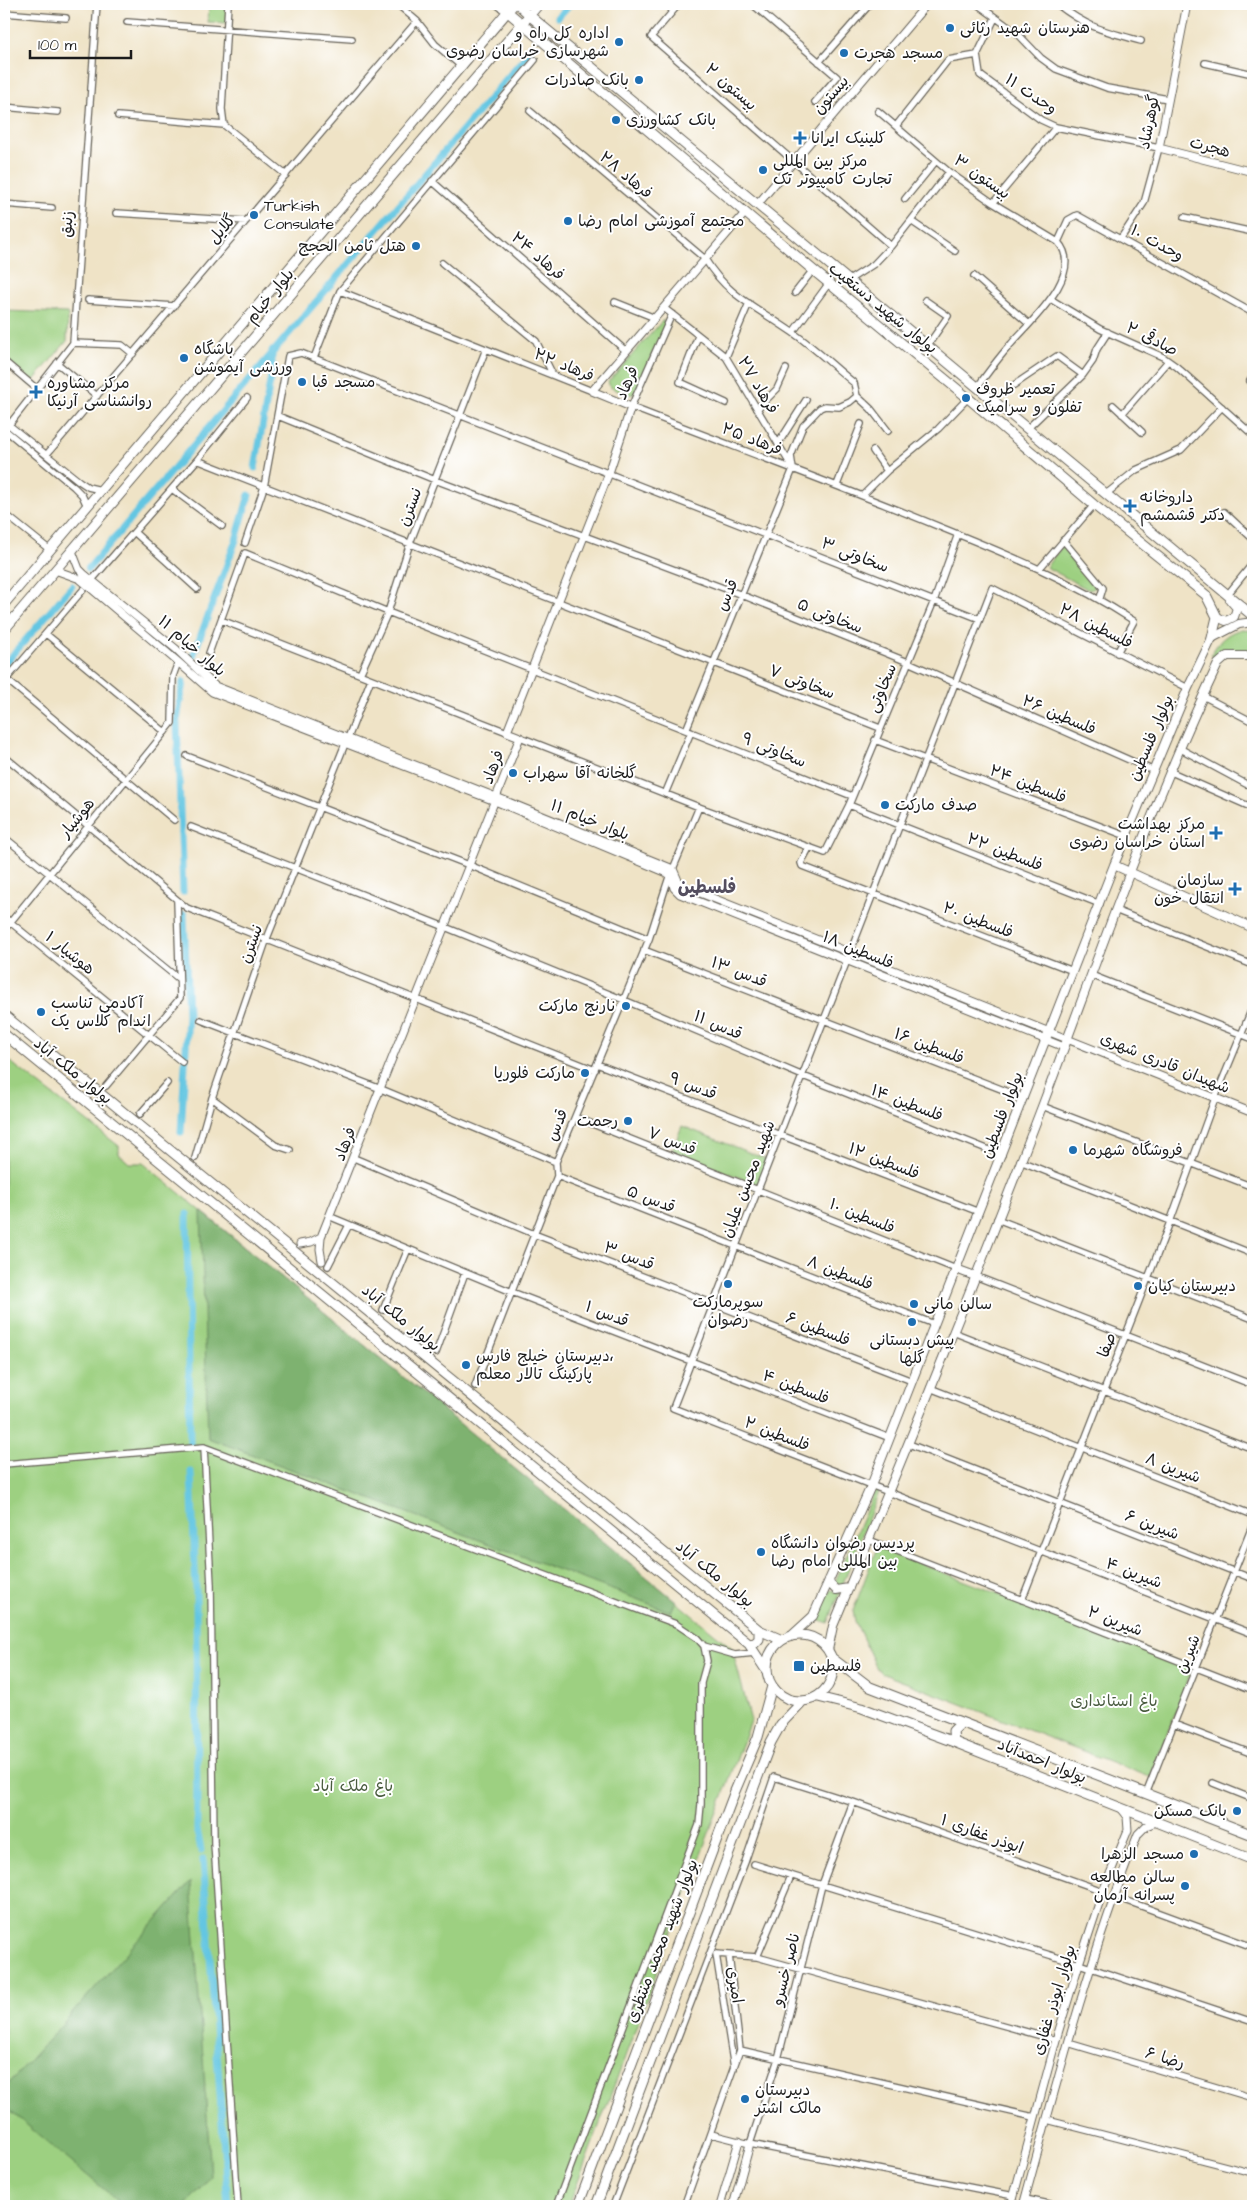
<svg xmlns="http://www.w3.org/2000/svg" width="1257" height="2210" font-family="'Architects Daughter','Playpen Sans Arabic',sans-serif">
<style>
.green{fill:#9dd081;stroke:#5c764e}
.forest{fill:#7eb26f;stroke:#4d6746}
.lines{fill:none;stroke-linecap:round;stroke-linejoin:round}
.canal{stroke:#64c6e2;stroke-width:7}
.minor-casing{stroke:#666258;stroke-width:8}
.tertiary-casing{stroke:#666258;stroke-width:9}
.secondary-casing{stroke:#666258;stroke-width:10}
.primary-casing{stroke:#666258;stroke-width:11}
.minor{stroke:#fff;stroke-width:5.5}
.tertiary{stroke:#fff;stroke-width:7}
.secondary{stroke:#fff;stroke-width:8}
.primary{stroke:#fff;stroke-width:9}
.poi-dot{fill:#1f6fb2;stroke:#fff;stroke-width:2}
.labels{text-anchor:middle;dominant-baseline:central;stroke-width:4;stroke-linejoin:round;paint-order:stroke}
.poi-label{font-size:16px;fill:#1c1c1c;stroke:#fff;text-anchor:start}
.street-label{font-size:16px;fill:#1c1c1c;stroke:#fff}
.park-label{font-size:16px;fill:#495b3f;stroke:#fff}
.neighbourhood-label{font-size:18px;font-weight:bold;fill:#544e5f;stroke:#fff}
</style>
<rect width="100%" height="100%" fill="#fff"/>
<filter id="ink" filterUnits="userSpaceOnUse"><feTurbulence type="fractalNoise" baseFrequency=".02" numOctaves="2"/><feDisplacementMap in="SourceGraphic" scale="10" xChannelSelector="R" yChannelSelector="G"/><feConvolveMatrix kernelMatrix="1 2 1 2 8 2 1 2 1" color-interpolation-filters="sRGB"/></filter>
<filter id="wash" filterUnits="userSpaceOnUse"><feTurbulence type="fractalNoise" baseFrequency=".0096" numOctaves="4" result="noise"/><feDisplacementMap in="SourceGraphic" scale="20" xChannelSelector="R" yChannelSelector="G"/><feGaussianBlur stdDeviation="1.12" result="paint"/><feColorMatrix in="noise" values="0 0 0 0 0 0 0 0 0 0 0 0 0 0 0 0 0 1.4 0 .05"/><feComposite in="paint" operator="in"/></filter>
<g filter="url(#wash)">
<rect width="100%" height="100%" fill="#efe3c6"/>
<path class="green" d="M 209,4 L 228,4 L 227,23 L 208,22 Z
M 4,311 L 68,313 L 67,341 L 30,385 L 4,361 Z
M 663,320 L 665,326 L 634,394 L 627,395 L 610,387 L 608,382 Z
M 1063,545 L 1095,585 L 1093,589 L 1089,590 L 1046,567 Z
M 1242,629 L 1253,630 L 1253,651 L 1226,651 L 1213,657 L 1211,655 C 1217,642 1228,632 1242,629 Z
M 4,1057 L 119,1146 L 119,1154 L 129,1163 L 143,1163 L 732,1648 L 751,1721 L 569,2206 L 4,2206 Z
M 682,1126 L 768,1160 L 758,1185 L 672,1151 Z
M 875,1490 L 879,1492 L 842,1586 L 836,1586 L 834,1584 Z
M 877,1547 L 1189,1667 L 1191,1673 L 1150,1777 L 881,1673 L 876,1667 L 855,1621 L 853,1611 Z
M 830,1590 L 840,1592 L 828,1623 L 816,1618 Z"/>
<path class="forest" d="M 201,1211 L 676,1601 L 671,1612 L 208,1438 Z
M 191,1881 L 211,2176 L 185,2206 L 124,2206 L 4,2106 L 4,2089 Z"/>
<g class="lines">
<path class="canal" d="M 558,17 L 570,4
M 255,468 L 272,370 L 272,351
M 88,569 L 530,51
M 192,659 L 236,540 L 249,495
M 4,665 L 72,586
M 183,892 L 177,721 L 183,682
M 181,1132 L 188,1015 L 184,915
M 187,1214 L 190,1444
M 191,1472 L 196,1590 L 197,1829 L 201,1850
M 203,1859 L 228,2206"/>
</g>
</g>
<g filter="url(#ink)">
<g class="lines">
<defs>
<path id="minor" d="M 397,4 L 417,21 L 435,44 L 462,67
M 679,4 L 651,37 L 891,246
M 752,4 L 837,77 L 815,102
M 977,4 L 1017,33 L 1041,58 L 1056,69 L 1107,88 L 1168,99
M 1057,4 C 1088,28 1104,31 1141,41
M 4,13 L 66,18
M 995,18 L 977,55 L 980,75 L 1041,120 L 1056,127 L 1159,148 L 1144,203 L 1121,238
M 127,22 L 352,39
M 819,62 L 870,4
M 1205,63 L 1253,74
M 4,107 L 58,112
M 530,111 L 705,259 C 727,296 758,308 792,332 C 814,347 833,366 854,383 L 857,396 L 871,409 L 888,431
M 878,111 L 949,172 L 993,203 L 1058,242 C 1086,273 1031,321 1011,344 C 999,357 989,371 978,386
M 118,116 L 224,125
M 224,125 L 222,109 L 228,4
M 224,125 L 286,175
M 896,126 L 948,60 L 977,55
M 432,181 L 626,351
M 905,199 L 936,161
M 993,203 L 1056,127
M 4,204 L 52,208
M 116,213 L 246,221
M 1184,217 L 1253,232
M 911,221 L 955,251
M 1058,242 L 1068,220 L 1077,215 L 1253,313
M 442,263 L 536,341 L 553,375
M 974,276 L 1029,324
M 849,280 L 874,264 L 891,246 L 949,172
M 340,291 L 592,391
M 795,293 L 813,270
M 88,300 L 174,306
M 925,300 L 948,316 L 928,345
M 1052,300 L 1100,329 L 1163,357 L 1177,367 L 1253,435
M 615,302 L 655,318
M 664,308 L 726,357 L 792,467
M 672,314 L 631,407 C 734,447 838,485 940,527 C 1007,554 1073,581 1134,621 L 1117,653
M 793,332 L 829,283
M 698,336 L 680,382 L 726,403
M 73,343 L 122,345 L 133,354
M 726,357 L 749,303
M 314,358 L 340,291 L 535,60
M 4,361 L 37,389
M 57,363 L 97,396
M 1250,381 L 1253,377
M 1014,385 L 1057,356 L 1083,375
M 1113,405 L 1142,432
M 757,409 L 777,389 L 786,369
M 1122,414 L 1168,361
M 278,416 L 435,480 L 742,595 L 908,662 L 1152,770
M 4,421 L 79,481 L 88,487 L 101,490
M 9,425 L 73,343 L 97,4
M 1028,428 L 1083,375 L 1093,361 L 1097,349 L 1108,332
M 4,429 L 74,487 L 82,495 L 87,506
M 778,444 L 806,400
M 873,451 L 887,471
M 47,454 L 417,21
M 197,460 L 880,728
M 837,485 L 861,424
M 172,489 L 222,526
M 1106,494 L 1136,470 L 1181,450 L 1222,407
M 863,495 L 887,471 L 938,429 L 968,398
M 1224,512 L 1253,539
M 4,513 L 50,550
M 134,532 L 197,589
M 1063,540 L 1103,588 L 1100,598
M 245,543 L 264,487 L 288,356 L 301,353 L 980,619
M 1040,568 L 1094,505
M 92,580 L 197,460 L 247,398
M 1228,594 L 1253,563
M 221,620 L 507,732
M 46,634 L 165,732
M 209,653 L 245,553 L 388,612 L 852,796
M 360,674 L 388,612 L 410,543 L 486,349
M 6,679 L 174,820
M 4,682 L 83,590
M 1188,688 L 992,588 L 673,1408 L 1253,1634
M 1203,696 L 1253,722
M 686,730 L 793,469 L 791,456 L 803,426 L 820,408 L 825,406 L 839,407 L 850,402 L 857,396
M 520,737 L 699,807 L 825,853 L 849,805 L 934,601 L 958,534
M 348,738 L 371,679
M 875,740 L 1121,834
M 1179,748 L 1246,784
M 4,756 L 187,908 L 595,1070
M 187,756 L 469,865 L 649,939
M 1169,771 L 1253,808
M 665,794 L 691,732
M 849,805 L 1100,904
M 191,827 L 445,927 L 624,1000 L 803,1076 L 1002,1155
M 4,837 L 179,979
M 809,848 L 801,863 L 802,866 L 1073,971
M 673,869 L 699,807
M 1115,910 L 1253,965
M 4,917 L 182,1062
M 4,930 L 172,723 L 173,676 L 178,662
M 644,950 L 1024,1098
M 1091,975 L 1253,1039
M 201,1020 L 381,1089 L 556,1162
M 597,1064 L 979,1212
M 106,1086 L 180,998 L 177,901
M 212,1098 L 275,1145 L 290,1150
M 1042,1106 L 1253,1187
M 140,1114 L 167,1083
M 575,1117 L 956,1269
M 195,1158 L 212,1098 L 266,941 L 345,744
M 354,1158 L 534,1234 L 912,1381
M 1020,1161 L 1253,1254
M 557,1176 L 934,1324
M 331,1217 L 512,1292 L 890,1438
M 997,1219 L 1253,1319
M 328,1266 L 349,1225
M 975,1276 L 1253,1385
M 383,1310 L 408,1249
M 953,1332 L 1253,1449
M 436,1353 L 465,1273
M 475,1386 L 557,1176 L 556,1162 L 649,939 L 670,874
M 930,1388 L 1253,1515
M 909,1444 L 1253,1579
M 204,1447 L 211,1585 L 214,1843 L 238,2206
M 4,1464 L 204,1447 L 676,1624 L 697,1638 L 704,1646 L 735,1655 L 755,1653
M 869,1540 L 1253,1690
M 1022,1600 L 1170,1222 L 1215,1098 L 1253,1006
M 1174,1724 L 1253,1754
M 1213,1783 L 1253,1799
M 1146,1794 L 1253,1524
M 754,1864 L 1079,1964 L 1253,2022
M 1114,1896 L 1253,1947
M 757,1957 L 791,1876
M 1068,2043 L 1253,2098
M 740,2050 L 1034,2117
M 734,2068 L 716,1954 L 757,1957 L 1056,2040
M 1047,2120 L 1253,2173
M 711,2134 L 750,2144 L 1014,2196
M 750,2144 L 778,2059 L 822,1885 L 853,1802
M 1025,2199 L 1059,2206
M 556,2206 L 699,1825 L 701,1804 L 701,1683 L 707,1661 L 704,1646
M 613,2206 L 745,1862 L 774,1777 L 853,1802 L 1103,1891
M 684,2206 L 740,2050 L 729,1955"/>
<path id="tertiary" d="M 1187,4 L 1159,148 L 1253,172
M 757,205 L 927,4
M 72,551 L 79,569 L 84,574 L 176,649 L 215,686 L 496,797 L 673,869
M 55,570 L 80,579 L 178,662 L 212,692 L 495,801 L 670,874
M 673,869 L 680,885 L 1253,1113
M 670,874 L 674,888 L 680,894 L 1064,1047
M 300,1244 L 311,1242 L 321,1237
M 322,1261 L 320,1249 L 321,1237 L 520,737 L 507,732 L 609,473 L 631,407 L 592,391 L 745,213
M 720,2206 L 739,2141
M 733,2206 L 750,2144
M 1011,2206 L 1056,2040 L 1079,1964 L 1103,1891 L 1128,1830 L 1127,1817 L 1120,1808
M 1023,2206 C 1057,2081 1090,1955 1138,1834 L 1146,1826 L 1156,1822"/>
<path id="secondary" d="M 498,4 L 508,12
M 517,4 L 529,15
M 1217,617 L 1226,621 L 1234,617 L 1237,608 L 1230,600
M 1114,865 L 1253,928
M 956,1269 L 975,1276
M 829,1580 L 830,1584 L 836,1590 L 849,1588
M 790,1637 L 813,1616 L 871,1486 L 1114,865 L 1188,688 L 1212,638 L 1239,624 L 1253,622
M 828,1650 L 833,1626 C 905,1453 976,1279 1043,1104 C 1099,956 1150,807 1218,664 L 1227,656 L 1253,656"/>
<path id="primary" d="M 508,12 L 813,270 L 968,398 L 1094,505 L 1206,595 L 1217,617 L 1212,638
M 529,15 L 1253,616
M 4,604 L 514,4
M 4,630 L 539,4
M 4,1015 L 759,1630 L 782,1640
M 4,1034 L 749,1644 L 766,1670
M767 1668a33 33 0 1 1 66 0a33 33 0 1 1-66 0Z
M 749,1644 L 755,1643 L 759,1639 L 759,1630
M 832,1658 L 870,1687 L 1253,1835
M 818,1697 L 862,1708 L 954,1742 L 1253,1860
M 954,1742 L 953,1731 L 961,1723
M 578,2206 L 735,1791 L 758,1737 L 772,1686
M 596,2206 L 771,1742 L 781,1724 L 802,1702"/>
</defs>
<use href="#minor" class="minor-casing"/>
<use href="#tertiary" class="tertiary-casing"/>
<use href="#secondary" class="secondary-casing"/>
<use href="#primary" class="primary-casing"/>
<use href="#minor" class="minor"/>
<use href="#tertiary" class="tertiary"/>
<use href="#secondary" class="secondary"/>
<use href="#primary" class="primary"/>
</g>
</g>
<g class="poi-dot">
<circle cx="950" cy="28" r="5"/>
<circle cx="619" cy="42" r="5"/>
<circle cx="844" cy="53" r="5"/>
<circle cx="639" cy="80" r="5"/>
<circle cx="616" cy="120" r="5"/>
<path d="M797.5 130.5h5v5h5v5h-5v5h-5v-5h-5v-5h5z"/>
<circle cx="763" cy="170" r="5"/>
<circle cx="254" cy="215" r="5"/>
<circle cx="568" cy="221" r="5"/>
<circle cx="416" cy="246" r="5"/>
<circle cx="184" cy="358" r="5"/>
<circle cx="302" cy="382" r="5"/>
<path d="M33.5 384.5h5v5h5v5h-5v5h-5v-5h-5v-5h5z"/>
<circle cx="966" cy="398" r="5"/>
<path d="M1127.5 498.5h5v5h5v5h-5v5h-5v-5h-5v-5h5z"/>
<circle cx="513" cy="773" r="5"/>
<circle cx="885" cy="805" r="5"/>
<path d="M1213.5 825.5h5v5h5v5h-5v5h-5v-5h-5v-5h5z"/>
<path d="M1232.5 881.5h5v5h5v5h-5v5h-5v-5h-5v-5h5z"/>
<circle cx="626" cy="1006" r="5"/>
<circle cx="41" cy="1012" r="5"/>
<circle cx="585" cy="1073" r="5"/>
<circle cx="628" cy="1121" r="5"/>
<circle cx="1073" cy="1150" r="5"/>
<circle cx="728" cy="1284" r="5"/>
<circle cx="1138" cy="1286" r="5"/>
<circle cx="914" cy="1304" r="5"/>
<circle cx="912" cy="1322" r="5"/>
<circle cx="466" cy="1365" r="5"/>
<circle cx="761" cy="1552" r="5"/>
<rect x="793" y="1660" width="12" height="12" rx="2.5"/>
<circle cx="1237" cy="1811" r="5"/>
<circle cx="1194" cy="1854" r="5"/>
<circle cx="1185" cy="1886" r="5"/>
<circle cx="745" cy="2099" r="5"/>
</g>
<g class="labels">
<g class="poi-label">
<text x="960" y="28">هنرستان شهید رثائی</text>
<text x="609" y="33" text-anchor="end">اداره کل راه و<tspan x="609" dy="18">شهرسازی خراسان رضوی</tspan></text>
<text x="854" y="53">مسجد هجرت</text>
<text x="629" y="80" text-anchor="end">بانک صادرات</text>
<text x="626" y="120">بانک کشاورزی</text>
<text x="811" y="138">کلینیک ایرانا</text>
<text x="773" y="161">مرکز بین المللی<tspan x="773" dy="18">تجارت کامپیوتر تک</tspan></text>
<text x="264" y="206">Turkish<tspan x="264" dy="18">Consulate</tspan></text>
<text x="578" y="221">مجتمع آموزشی امام رضا</text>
<text x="406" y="246" text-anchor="end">هتل ثامن الحجج</text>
<text x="194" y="349">باشگاه<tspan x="194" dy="18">ورزشی آیموشن</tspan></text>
<text x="312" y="382">مسجد قبا</text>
<text x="47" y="383">مرکز مشاوره<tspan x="47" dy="18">روانشناسی آرنیکا</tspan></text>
<text x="976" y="389">تعمیر ظروف<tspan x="976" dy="18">تفلون و سرامیک</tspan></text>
<text x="1140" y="497">داروخانه<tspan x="1140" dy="18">دکتر قشمشم</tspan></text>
<text x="523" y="773">گلخانه آقا سهراب</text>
<text x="895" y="805">صدف مارکت</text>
<text x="1205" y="824" text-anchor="end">مرکز بهداشت<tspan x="1205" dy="18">استان خراسان رضوی</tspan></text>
<text x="1224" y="880" text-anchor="end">سازمان<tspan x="1224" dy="18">انتقال خون</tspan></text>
<text x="51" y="1003">آکادمی تناسب<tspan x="51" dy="18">اندام کلاس یک</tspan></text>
<text x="616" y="1006" text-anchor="end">نارنج مارکت</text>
<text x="575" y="1073" text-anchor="end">مارکت فلوریا</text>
<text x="618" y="1121" text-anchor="end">رحمت</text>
<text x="1083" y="1150">فروشگاه شهرما</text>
<text x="1148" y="1286">دبیرستان کیان</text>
<text x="728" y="1302" text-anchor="middle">سوپرمارکت<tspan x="728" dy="18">رضوان</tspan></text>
<text x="924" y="1304">سالن مانی</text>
<text x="912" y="1340" text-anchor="middle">پیش دبستانی<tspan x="912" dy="18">گلها</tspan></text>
<text x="476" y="1356">دبیرستان خیلج فارس،<tspan x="476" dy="18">پارکینگ تالار معلم</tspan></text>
<text x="771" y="1543">پردیس رضوان دانشگاه<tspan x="771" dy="18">بین المللی امام رضا</tspan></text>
<text x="810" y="1666">فلسطین</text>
<text x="1227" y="1811" text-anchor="end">بانک مسکن</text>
<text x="1184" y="1854" text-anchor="end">مسجد الزهرا</text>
<text x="1175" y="1877" text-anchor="end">سالن مطالعه<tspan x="1175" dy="18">پسرانه آرمان</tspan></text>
<text x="755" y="2090">دبیرستان<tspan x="755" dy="18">مالک اشتر</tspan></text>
</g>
<g class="street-label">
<text transform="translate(731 87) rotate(41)">بیستون ۲</text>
<text transform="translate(1031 94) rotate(34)">وحدت ۱۱</text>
<text transform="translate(831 95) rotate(-49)">بیستون</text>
<text transform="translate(1149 122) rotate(-79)">گوهرشاد</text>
<text transform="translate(1210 147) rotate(15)">هجرت</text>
<text transform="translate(626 175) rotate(40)">فرهاد ۲۸</text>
<text transform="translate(982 177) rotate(35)">بیستون ۳</text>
<text transform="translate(67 224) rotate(-86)">زنبق</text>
<text transform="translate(222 229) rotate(-49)">گلایل</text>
<text transform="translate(1157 243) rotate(29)">وحدت ۱۰</text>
<text transform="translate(538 256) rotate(41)">فرهاد ۲۴</text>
<text transform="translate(270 296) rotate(-50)">بلوار خیام</text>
<text transform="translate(883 308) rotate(39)">بولوار شهید دستغیب</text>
<text transform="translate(1152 339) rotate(27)">صادقی ۲</text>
<text transform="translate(564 365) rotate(22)">فرهاد ۲۲</text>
<text transform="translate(627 383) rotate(-67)">فرهاد</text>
<text transform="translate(758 385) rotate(59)">فرهاد ۲۷</text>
<text transform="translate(752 439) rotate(21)">فرهاد ۲۵</text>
<text transform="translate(410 507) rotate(-69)">نسترن</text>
<text transform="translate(855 555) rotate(21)">سخاوتی ۳</text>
<text transform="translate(727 595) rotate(-67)">قدس</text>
<text transform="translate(830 616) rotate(22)">سخاوتی ۵</text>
<text transform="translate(1096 626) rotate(27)">فلسطین ۲۸</text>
<text transform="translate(192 646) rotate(41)">بلوار خیام ۱۱</text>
<text transform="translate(802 682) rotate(21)">سخاوتی ۷</text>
<text transform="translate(882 688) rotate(-67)">سخاوتی</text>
<text transform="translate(1059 715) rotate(23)">فلسطین ۲۶</text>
<text transform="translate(1151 738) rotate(-67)">بولوار فلسطین</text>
<text transform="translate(774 750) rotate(22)">سخاوتی ۹</text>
<text transform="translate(493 767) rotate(-69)">فرهاد</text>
<text transform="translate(1028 784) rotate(21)">فلسطین ۲۴</text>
<text transform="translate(77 818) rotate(-51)">هوشیار</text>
<text transform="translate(590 820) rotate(22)">بلوار خیام ۱۱</text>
<text transform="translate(1005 852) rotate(21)">فلسطین ۲۲</text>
<text transform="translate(978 920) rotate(21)">فلسطین ۲۰</text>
<text transform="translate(251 944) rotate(-70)">نسترن</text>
<text transform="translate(858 950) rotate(22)">فلسطین ۱۸</text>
<text transform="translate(70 953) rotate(39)">هوشیار ۱</text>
<text transform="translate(739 972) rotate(21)">قدس ۱۳</text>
<text transform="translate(718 1025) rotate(23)">قدس ۱۱</text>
<text transform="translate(929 1046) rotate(21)">فلسطین ۱۶</text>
<text transform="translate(1165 1063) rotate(22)">شهیدان قادری شهری</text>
<text transform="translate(73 1071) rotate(39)">بولوار ملک آباد</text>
<text transform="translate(693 1086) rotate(21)">قدس ۹</text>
<text transform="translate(907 1103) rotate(21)">فلسطین ۱۴</text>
<text transform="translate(1002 1115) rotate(-69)">بولوار فلسطین</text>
<text transform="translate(557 1125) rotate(-68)">قدس</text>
<text transform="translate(672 1141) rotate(22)">قدس ۷</text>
<text transform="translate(345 1144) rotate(-69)">فرهاد</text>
<text transform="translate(884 1161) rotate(21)">فلسطین ۱۲</text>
<text transform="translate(748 1179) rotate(-69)">شهید محسن علیان</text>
<text transform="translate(651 1199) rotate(21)">قدس ۵</text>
<text transform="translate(862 1216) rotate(22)">فلسطین ۱۰</text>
<text transform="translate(629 1256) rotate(21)">قدس ۳</text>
<text transform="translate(840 1273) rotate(21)">فلسطین ۸</text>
<text transform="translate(607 1314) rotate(21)">قدس ۱</text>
<text transform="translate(401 1318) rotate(39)">بولوار ملک آباد</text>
<text transform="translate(818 1329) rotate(21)">فلسطین ۶</text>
<text transform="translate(1107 1345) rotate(-69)">صفا</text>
<text transform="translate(796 1387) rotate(21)">فلسطین ۴</text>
<text transform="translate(777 1434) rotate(21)">فلسطین ۲</text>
<text transform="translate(1173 1468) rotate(21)">شیرین ۸</text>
<text transform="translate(1152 1525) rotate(21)">شیرین ۶</text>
<text transform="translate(1134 1573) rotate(21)">شیرین ۴</text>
<text transform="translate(715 1574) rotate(39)">بولوار ملک آباد</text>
<text transform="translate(1115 1621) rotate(21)">شیرین ۲</text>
<text transform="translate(1188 1654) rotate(-68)">شیرین</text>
<text transform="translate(1042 1761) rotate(22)">بولوار احمدآباد</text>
<text transform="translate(982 1834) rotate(20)">ابوذر غفاری ۱</text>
<text transform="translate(662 1941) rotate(-69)">بولوار شهید محمد منتظری</text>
<text transform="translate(786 1969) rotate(-76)">ناصر خسرو</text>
<text transform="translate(735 1985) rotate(81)">امیری</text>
<text transform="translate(1054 2000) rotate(-73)">بولوار ابوذر غفاری</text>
<text transform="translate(1165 2058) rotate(17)">رضا ۶</text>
</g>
<g class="park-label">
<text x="1114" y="1701">باغ استانداری</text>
<text x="353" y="1786">باغ ملک آباد</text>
</g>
<g class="neighbourhood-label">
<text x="707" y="887">فلسطین</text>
</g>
</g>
<rect width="1257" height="2210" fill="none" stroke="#fff" stroke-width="20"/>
<path d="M30 50v8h101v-8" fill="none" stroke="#1c1c1c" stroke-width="2.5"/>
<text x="38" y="50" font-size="15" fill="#1c1c1c" stroke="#ffffff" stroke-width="4" paint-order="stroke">100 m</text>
</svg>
